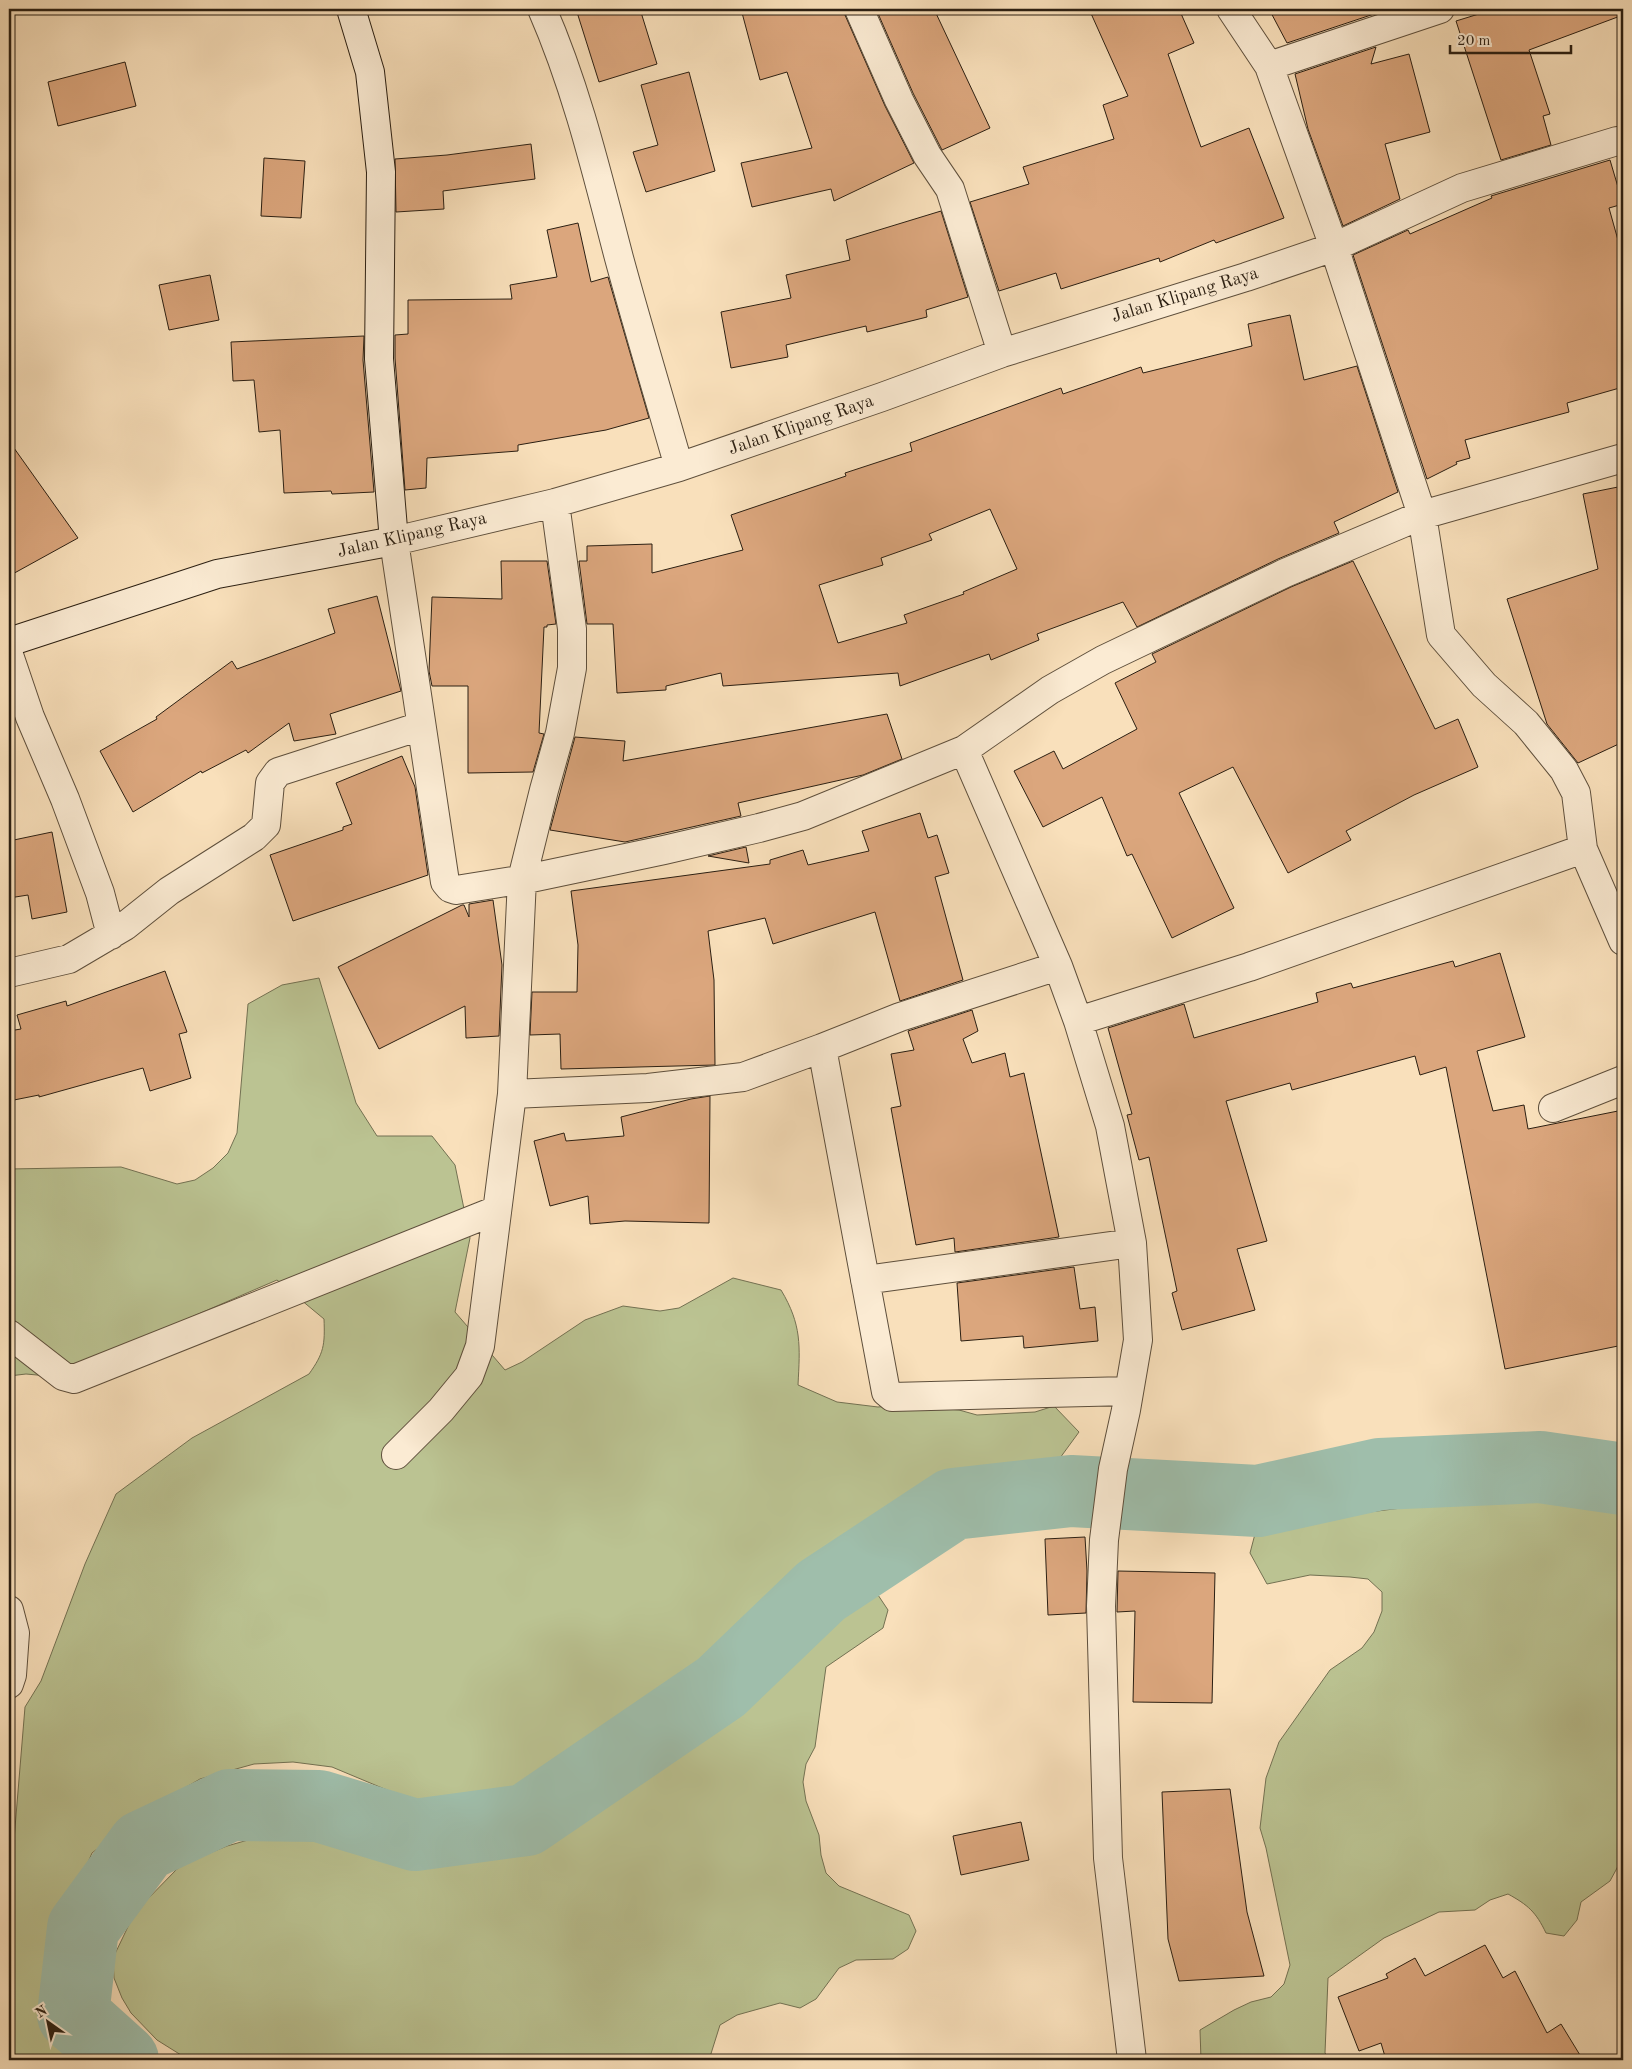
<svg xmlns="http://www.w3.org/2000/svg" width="1632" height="2069" font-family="'Old Standard TT',serif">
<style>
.green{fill:#bbc392;stroke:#737152}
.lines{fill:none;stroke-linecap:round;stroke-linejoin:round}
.river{stroke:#9fbeab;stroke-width:72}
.building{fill:#dba67d;stroke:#2b1f12;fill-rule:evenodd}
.minor-casing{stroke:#5e4f3c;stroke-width:30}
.secondary-casing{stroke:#2b1f12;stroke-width:30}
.minor{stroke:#fbebd3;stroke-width:28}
.secondary{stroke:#fbebd3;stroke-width:28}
.labels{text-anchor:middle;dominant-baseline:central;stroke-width:4;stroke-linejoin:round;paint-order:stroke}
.street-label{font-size:18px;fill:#2b1f12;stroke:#fbebd3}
</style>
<rect width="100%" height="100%" fill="#f9e0bb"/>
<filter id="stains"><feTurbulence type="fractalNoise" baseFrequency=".004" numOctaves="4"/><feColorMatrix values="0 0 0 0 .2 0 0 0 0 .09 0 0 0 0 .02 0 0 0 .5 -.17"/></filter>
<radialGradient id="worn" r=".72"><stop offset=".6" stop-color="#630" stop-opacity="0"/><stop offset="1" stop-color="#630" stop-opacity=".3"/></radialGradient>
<path class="green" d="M 319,978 L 356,1103 L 377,1136 L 432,1136 L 455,1165 L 470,1238 L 455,1312 L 505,1370 L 522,1362 L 585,1320 L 623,1306 L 660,1311 L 679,1308 L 733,1278 L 781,1290 C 802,1325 800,1346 798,1385 L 837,1402 L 878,1407 L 899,1405 L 959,1410 L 977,1415 L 1035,1412 L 1054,1406 L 1079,1432 L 1060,1458 L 958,1486 L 894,1514 L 799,1594 L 668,1693 L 511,1801 L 435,1820 L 421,1808 L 387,1790 L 332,1767 L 293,1762 L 254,1764 L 200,1779 L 149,1809 L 92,1853 L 57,1937 L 71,2051 L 80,2060 L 9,2060 L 9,1848 L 14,1840 L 25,1707 L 41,1681 L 85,1564 L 116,1494 L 192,1438 L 309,1374 C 324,1353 325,1345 324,1319 L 277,1280 L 122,1347 L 48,1376 L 26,1374 L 9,1376 L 9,1169 L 121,1167 L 177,1184 L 195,1180 L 213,1168 L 228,1153 L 237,1133 L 248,1004 L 282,985 Z
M 1504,1496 L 1623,1498 L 1623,1774 L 1619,1777 L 1623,1795 L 1623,1857 L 1610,1881 L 1581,1902 L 1577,1920 L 1564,1936 L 1546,1933 C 1536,1912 1528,1905 1508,1894 L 1490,1900 L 1475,1910 L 1439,1912 L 1384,1938 L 1328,1978 L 1325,2053 L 1330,2060 L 1201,2060 L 1200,2030 L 1234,2010 L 1251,2002 L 1271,1997 L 1284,1984 L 1290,1965 L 1266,1848 L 1260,1828 L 1266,1778 L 1279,1742 L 1330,1670 L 1362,1648 L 1374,1632 L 1382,1611 L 1382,1592 L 1368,1579 L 1350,1577 L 1310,1575 L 1267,1584 L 1250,1553 L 1255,1534 L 1267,1519 L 1286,1510 L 1324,1514 L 1361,1513 L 1426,1505 L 1465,1505 L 1485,1502 Z
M 862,1588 L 878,1595 L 888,1610 L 883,1628 L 826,1667 L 815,1747 L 806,1764 L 803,1782 L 806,1801 L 819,1835 L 821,1855 L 826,1873 L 839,1886 L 909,1915 L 916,1931 L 908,1949 L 893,1959 L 856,1960 L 839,1968 L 816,1999 L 800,2008 L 780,2003 L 737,2015 L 720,2025 L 709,2060 L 189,2060 L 157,2040 L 131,2013 L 122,1998 L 114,1978 L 113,1958 L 135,1912 L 177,1869 L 192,1860 L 227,1846 L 262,1836 L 318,1833 L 360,1837 L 439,1851 L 497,1844 L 602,1805 L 652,1772 L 691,1731 L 737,1695 L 778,1657 L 821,1622 L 845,1594 Z"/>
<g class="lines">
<path class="river" d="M 123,2060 L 73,2015 L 83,1928 L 143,1846 L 230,1805 L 319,1806 L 415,1835 L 526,1820 L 721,1687 L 821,1591 L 953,1504 L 1071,1491 L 1258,1501 L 1380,1474 L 1540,1467 L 1623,1479"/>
</g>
<path class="building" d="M 576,9 L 640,9 L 657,64 L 599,82 Z
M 741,9 L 844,9 L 845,15 L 885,106 L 914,163 L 834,201 L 831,189 L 752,207 L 741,163 L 812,148 L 787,72 L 760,80 Z
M 876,9 L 934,9 L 990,128 L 942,150 L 913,93 Z
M 1089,9 L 1179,9 L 1194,43 L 1168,54 L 1201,147 L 1249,128 L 1284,218 L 1216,243 L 1214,240 L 1160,262 L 1159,258 L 1061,289 L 1056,273 L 999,291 L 970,202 L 1029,184 L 1023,167 L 1114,139 L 1103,105 L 1128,96 Z
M 1269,9 L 1389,9 L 1287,43 Z
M 1495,9 L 1623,9 L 1623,15 L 1529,50 L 1550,114 L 1543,116 L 1551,145 L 1501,160 L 1456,21 Z
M 1376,47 L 1371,64 L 1409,54 L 1430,132 L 1385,144 L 1400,199 L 1343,226 L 1308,129 L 1295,74 Z
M 125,62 L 136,106 L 58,126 L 48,82 Z
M 689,72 L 715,171 L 646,192 L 633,152 L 658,145 L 641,85 Z
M 531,144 L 535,179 L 443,191 L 444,209 L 396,212 L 395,159 L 447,155 Z
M 264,158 L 305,161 L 301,218 L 261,216 Z
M 1610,160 L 1623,204 L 1609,208 L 1623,258 L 1623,387 L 1567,403 L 1569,412 L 1465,440 L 1470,458 L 1456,462 L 1457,464 L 1427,479 L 1353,255 L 1408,230 L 1410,234 L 1492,198 L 1491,196 Z
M 941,211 L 968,297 L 926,310 L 927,317 L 867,332 L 866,326 L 786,345 L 788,357 L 731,368 L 721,312 L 791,298 L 786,275 L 850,260 L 846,240 Z
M 578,223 L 591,282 L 608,277 L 649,418 L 606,430 L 518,445 L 518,451 L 427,458 L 426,488 L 405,490 L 395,358 L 395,335 L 408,334 L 408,300 L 512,299 L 510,285 L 557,277 L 547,230 Z
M 210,275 L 219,320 L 169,330 L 159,285 Z
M 1290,315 L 1304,380 L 1357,366 L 1398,492 L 1334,522 L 1339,533 L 1278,559 L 1137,627 L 1123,602 L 1037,634 L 1039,640 L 991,660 L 989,654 L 900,686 L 898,673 L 723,686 L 721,673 L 666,686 L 666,690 L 617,693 L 613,624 L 587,624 L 579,561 L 587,561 L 587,546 L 652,544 L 652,573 L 743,550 L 731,515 L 846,476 L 845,473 L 912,451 L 910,443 L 1061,388 L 1063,394 L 1141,367 L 1143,373 L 1252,346 L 1248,324 ZM 990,509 L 1017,569 L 963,592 L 964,594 L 904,615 L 907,623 L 838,643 L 819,585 L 883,565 L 881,558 L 932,540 L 929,534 Z
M 364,336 L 363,360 L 374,492 L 332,494 L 331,491 L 284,493 L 280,430 L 259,432 L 254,380 L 233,381 L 231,342 Z
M 9,441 L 78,538 L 9,576 Z
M 1623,486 L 1623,742 L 1578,763 L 1547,724 L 1507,599 L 1598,569 L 1583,494 Z
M 501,561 L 547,561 L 556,624 L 547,625 L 547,627 L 544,627 L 539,733 L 544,734 L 533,772 L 468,773 L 468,686 L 432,686 L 429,671 L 432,597 L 502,599 Z
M 1353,561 L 1435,729 L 1458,719 L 1478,767 L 1414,795 L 1346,831 L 1351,840 L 1288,873 L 1233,767 L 1179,793 L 1234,908 L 1172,938 L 1132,854 L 1127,856 L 1102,797 L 1043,827 L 1014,771 L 1054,751 L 1063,769 L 1137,729 L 1115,683 L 1156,662 L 1152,654 L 1291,587 Z
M 377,596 L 401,691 L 330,714 L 336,734 L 294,741 L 289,723 L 248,753 L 246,750 L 202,773 L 201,771 L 133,812 L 100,751 L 157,719 L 156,717 L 232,661 L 237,669 L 335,633 L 328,609 Z
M 887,714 L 902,759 L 863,775 L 738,803 L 741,816 L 625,842 L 550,830 L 575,737 L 625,741 L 623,761 Z
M 402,756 L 415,787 L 428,875 L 293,921 L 270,855 L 343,830 L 343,827 L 352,824 L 336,783 Z
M 920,813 L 928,838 L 937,835 L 949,873 L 935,877 L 963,980 L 900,1001 L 875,912 L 773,944 L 765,918 L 708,931 L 714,980 L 715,1065 L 561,1069 L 560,1034 L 530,1035 L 532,992 L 577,992 L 578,945 L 571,891 L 770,864 L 770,860 L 803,850 L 808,865 L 869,851 L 862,831 Z
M 52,832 L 67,912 L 32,919 L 28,895 L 9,898 L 9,841 Z
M 746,847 L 749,863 L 708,856 Z
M 493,900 L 502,965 L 499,1036 L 466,1038 L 465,1006 L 379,1049 L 338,967 L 462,905 L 464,905 L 469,917 L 469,904 Z
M 1500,953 L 1525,1037 L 1477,1051 L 1493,1111 L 1524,1105 L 1528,1129 L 1623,1110 L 1623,1345 L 1505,1369 L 1446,1067 L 1420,1075 L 1415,1056 L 1292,1090 L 1290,1083 L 1226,1101 L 1267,1241 L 1237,1249 L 1255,1310 L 1182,1330 L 1172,1293 L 1177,1291 L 1149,1157 L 1139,1160 L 1127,1115 L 1132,1114 L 1108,1028 L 1184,1004 L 1194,1038 L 1318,1002 L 1316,993 L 1351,983 L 1353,988 L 1453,961 L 1455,967 Z
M 165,971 L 187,1032 L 179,1034 L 191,1078 L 150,1091 L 143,1068 L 39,1097 L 39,1095 L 9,1101 L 9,1031 L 21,1029 L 17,1015 L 66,1001 L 67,1006 Z
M 972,1010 L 978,1031 L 963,1039 L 972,1063 L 1005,1053 L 1010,1077 L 1024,1073 L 1059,1237 L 955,1252 L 954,1238 L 916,1245 L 891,1108 L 901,1106 L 891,1054 L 914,1050 L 908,1031 Z
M 710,1096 L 709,1223 L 625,1221 L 590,1224 L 588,1196 L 550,1206 L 534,1141 L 564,1133 L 566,1141 L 624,1136 L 621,1117 L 691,1099 Z
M 1074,1267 L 1080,1309 L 1095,1307 L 1098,1341 L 1024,1348 L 1023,1336 L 961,1341 L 957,1283 Z
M 1085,1537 L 1087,1571 L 1086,1613 L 1048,1615 L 1045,1539 Z
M 1118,1571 L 1215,1573 L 1212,1703 L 1133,1702 L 1135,1611 L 1117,1612 Z
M 1230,1789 L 1247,1912 L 1264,1976 L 1179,1981 L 1168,1939 L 1162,1792 Z
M 1021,1822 L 1029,1860 L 961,1875 L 953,1836 Z
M 1485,1945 L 1503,1978 L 1515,1971 L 1547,2033 L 1561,2024 L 1583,2060 L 1386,2060 L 1381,2043 L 1359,2051 L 1338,1997 L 1388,1978 L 1386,1974 L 1415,1958 L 1425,1976 Z"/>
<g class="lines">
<defs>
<path id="minor" d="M 542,9 C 577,89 597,174 619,258 C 638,328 659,397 679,467
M 859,9 L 899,100 L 927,155 L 950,189 L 1002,353
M 1231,9 L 1269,66 L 1334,247 L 1422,515 L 1441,635 L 1484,685 L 1526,723 L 1564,770 L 1576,793 L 1583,849 L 1623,941
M 1269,66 L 1440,9
M 1617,141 L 1462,188 L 1334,247 L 1246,277 L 1002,353 L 882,397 L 679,467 L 555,503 L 394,541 L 445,882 L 450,888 L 456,890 L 531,878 L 664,850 L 759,828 L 803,816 L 964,750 L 1050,690 L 1103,660 L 1285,573 L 1422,515 L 1623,458
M 9,655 L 30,717 L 65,799 L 100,893 L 111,935
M 964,750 L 1058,966 L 1078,1021 L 1110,1126 L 1132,1243 L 1138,1340 L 1126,1410 L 1113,1469 L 1104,1540 L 1101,1606 L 1108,1858 L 1132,2060
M 9,973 L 69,959 L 125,926 L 169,891 L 254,837 L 266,825 L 270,783 L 278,772 L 421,726
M 1078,1021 L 1249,967 L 1583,849
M 822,1048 L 886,1392 L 892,1397 L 1129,1391
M 512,1094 L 648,1088 L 743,1077 L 822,1048 L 900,1017 L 1058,966
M 1553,1108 L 1623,1080
M 865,1280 L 1132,1243
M 9,1334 L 63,1376 L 74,1379 L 497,1210
M 396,1455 L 441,1410 L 469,1376 L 480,1346 L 512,1094 L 522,879 L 544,790 L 560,733 L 572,668 L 572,629 L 555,503
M 9,1610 L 15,1633 L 12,1675 L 9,1684"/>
<path id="secondary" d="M 9,642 L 217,574 L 394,541 L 379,359 L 381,172 L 370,72 L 351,9"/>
</defs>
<use href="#minor" class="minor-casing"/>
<use href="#secondary" class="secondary-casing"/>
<use href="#minor" class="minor"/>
<use href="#secondary" class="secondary"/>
</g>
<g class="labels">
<g class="street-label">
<text transform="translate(1185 295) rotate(-17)">Jalan Klipang Raya</text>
<text transform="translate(801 425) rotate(-19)">Jalan Klipang Raya</text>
<text transform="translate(412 535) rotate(-13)">Jalan Klipang Raya</text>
</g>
</g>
<rect width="1632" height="2069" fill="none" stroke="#f9e0bb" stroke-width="30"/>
<rect x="10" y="10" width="1612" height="2049" fill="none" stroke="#2b1f12" stroke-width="2.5"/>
<rect x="15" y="15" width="1602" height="2039" fill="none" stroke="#2b1f12"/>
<g transform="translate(48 2022) rotate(327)" stroke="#fbebd3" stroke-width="4" paint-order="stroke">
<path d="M0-4L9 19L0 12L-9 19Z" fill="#2b1f12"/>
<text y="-8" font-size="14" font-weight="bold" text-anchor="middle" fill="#2b1f12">N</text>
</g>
<path d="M1450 45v8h121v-8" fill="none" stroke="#2b1f12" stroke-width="2.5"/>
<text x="1457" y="45" font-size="15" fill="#2b1f12" stroke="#fbebd3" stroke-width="4" paint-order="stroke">20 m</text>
<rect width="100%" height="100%" filter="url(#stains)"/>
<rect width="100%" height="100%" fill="url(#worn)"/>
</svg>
